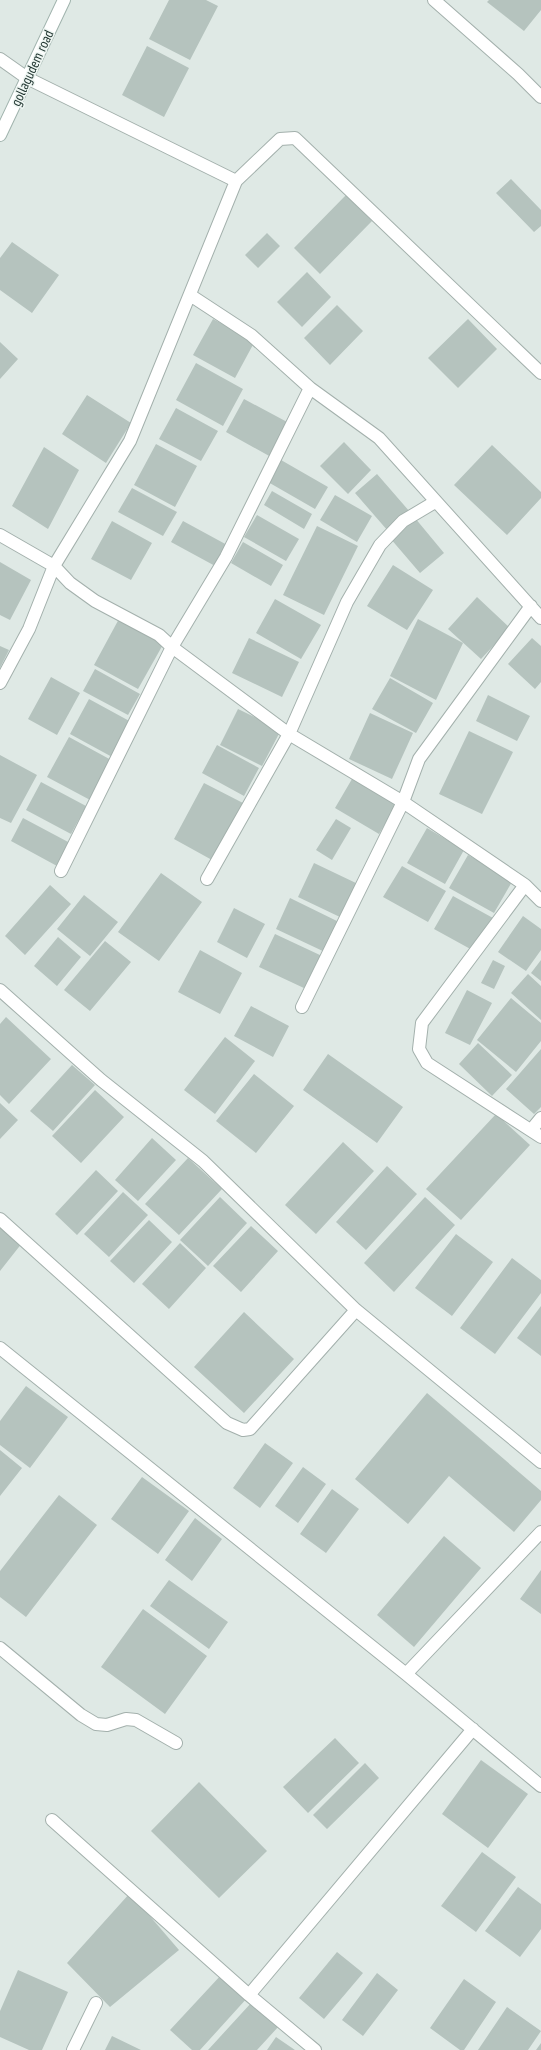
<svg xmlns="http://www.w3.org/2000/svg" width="541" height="2050" font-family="'PT Sans Narrow',sans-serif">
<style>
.building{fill:#b5c3be}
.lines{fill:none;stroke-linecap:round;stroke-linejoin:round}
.street-casing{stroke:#a3b0ac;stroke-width:14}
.secondary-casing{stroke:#a0b3ad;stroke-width:14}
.street{stroke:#fff;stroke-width:12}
.secondary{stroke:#fff;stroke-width:12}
.labels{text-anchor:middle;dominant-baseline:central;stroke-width:3;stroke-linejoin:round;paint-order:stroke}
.street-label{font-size:14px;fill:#223732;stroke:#eff6f3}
</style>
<rect width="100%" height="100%" fill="#dfe9e5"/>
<path class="building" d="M 169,0 L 206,0 L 218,6 L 190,60 L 149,39 Z
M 489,0 L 541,0 L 541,10 L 524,31 L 487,2 Z
M 147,46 L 189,68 L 164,117 L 122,95 Z
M 511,179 L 541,210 L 541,226 L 534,232 L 496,193 Z
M 346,195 L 372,221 L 320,274 L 294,248 Z
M 267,233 L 280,246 L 258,268 L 245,255 Z
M 12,242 L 59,275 L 32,313 L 0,290 L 0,258 Z
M 307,272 L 331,297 L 302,327 L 277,302 Z
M 337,305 L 363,331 L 330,365 L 304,338 Z
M 213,319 L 255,341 L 235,378 L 193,355 Z
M 468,319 L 497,349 L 458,388 L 428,358 Z
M 0,342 L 18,359 L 0,379 Z
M 196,363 L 243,389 L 223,426 L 176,400 Z
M 87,395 L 131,423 L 106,463 L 62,434 Z
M 244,399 L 289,423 L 271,457 L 226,432 Z
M 176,408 L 218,431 L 201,461 L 159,439 Z
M 344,442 L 371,470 L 348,494 L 320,466 Z
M 156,444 L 197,466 L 175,507 L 134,485 Z
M 492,445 L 541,492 L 541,498 L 507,535 L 454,485 Z
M 44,447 L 79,470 L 48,529 L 12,506 Z
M 281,460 L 328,487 L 315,509 L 268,482 Z
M 377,474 L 410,512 L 388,531 L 355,493 Z
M 132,488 L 177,512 L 163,536 L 118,512 Z
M 272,491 L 312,514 L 304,529 L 264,505 Z
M 335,495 L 372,516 L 357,542 L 320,520 Z
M 257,515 L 299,539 L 286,561 L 244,537 Z
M 415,518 L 444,553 L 420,573 L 390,538 Z
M 112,521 L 152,543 L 131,580 L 91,559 Z
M 183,521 L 229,546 L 217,567 L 171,542 Z
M 317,526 L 358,546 L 324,615 L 283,595 Z
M 243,542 L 283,565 L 271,586 L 231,563 Z
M 0,562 L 31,580 L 10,620 L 0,615 Z
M 393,565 L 433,590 L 407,630 L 367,606 Z
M 477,597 L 510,628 L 481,659 L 448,629 Z
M 275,599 L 321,625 L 301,659 L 256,633 Z
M 120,617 L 165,641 L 138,689 L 94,665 Z
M 418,619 L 463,643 L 436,700 L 390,676 Z
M 249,638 L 299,662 L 282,697 L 232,673 Z
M 532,638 L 541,646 L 541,682 L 535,689 L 508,664 Z
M 0,646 L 9,650 L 0,668 Z
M 95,669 L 140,694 L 128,715 L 83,691 Z
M 51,677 L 80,693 L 57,735 L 28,719 Z
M 390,678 L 433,703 L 416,733 L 372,709 Z
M 488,695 L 530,716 L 517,741 L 476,721 Z
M 89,699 L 133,723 L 114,758 L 70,734 Z
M 238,709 L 281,730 L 262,766 L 220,745 Z
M 370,713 L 413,733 L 392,779 L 349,759 Z
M 469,731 L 513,752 L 482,814 L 439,794 Z
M 69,737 L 113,761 L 92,801 L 47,777 Z
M 217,745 L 259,768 L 244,796 L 202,773 Z
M 0,755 L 37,775 L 11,823 L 0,818 Z
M 352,779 L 396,805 L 379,834 L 335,808 Z
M 41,782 L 86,806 L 71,834 L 26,810 Z
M 204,783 L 243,803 L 212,860 L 174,839 Z
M 23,818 L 70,843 L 57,866 L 11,841 Z
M 336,819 L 351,828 L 332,860 L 316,850 Z
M 427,828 L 464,850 L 445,884 L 407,863 Z
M 468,855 L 513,880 L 494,913 L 449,888 Z
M 314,863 L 358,884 L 342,918 L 298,897 Z
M 402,866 L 446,891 L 428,922 L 383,897 Z
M 161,873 L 202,902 L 159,961 L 118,932 Z
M 50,885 L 71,904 L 25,955 L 5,936 Z
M 84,895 L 118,922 L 90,956 L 57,929 Z
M 453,896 L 493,918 L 474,951 L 434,929 Z
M 290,898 L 341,923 L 327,953 L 276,929 Z
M 234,908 L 265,924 L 247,958 L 217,942 Z
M 523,916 L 541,929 L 541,950 L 526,971 L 498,952 Z
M 275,934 L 322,956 L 306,989 L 259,967 Z
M 58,937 L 81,957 L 57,986 L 34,966 Z
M 105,941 L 131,962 L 90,1011 L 64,990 Z
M 200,950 L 242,973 L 220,1014 L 178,992 Z
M 493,960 L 505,966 L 494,989 L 481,983 Z
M 541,960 L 541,981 L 531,973 Z
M 528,974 L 541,986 L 541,1020 L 511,993 Z
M 467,990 L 492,1003 L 470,1045 L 445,1033 Z
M 511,998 L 541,1023 L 541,1041 L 516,1072 L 477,1040 Z
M 251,1006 L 289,1026 L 273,1057 L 234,1036 Z
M 6,1017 L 51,1059 L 9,1104 L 0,1095 L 0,1024 Z
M 225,1037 L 255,1061 L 215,1114 L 184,1090 Z
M 478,1043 L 512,1075 L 492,1096 L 459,1064 Z
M 541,1049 L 541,1107 L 534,1114 L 506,1089 Z
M 328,1054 L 403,1107 L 377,1143 L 303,1090 Z
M 72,1065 L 95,1085 L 53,1131 L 30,1111 Z
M 254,1074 L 294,1106 L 256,1153 L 216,1121 Z
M 95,1090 L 124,1117 L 81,1163 L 52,1136 Z
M 0,1103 L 18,1120 L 0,1139 Z
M 496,1114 L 530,1145 L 461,1220 L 426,1189 Z
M 152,1138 L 176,1160 L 138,1201 L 115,1180 Z
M 343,1142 L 374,1171 L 316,1234 L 285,1205 Z
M 188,1158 L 222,1189 L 179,1235 L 145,1204 Z
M 387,1166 L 417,1194 L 366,1250 L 336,1222 Z
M 96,1170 L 118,1191 L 77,1235 L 55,1214 Z
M 123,1192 L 148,1215 L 109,1257 L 84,1234 Z
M 220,1197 L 247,1223 L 208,1266 L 180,1240 Z
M 425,1197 L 455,1225 L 394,1292 L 364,1263 Z
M 0,1217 L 26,1238 L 0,1271 Z
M 149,1220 L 172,1242 L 134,1283 L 110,1261 Z
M 251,1226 L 278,1251 L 241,1292 L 213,1266 Z
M 456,1234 L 493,1262 L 452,1316 L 415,1288 Z
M 180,1243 L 206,1268 L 169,1309 L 142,1284 Z
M 512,1258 L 541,1280 L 541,1293 L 495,1354 L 460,1328 Z
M 541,1306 L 541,1356 L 517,1338 Z
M 244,1312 L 294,1359 L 244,1413 L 194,1367 Z
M 26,1386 L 68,1417 L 30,1468 L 0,1445 L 0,1421 Z
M 427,1393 L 541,1491 L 541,1500 L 514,1532 L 449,1476 L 408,1524 L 355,1479 Z
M 265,1443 L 293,1463 L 260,1508 L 233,1488 Z
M 0,1450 L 22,1468 L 0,1496 Z
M 303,1467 L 326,1484 L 298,1523 L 275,1506 Z
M 142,1477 L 189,1511 L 158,1554 L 111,1519 Z
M 332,1489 L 359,1509 L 326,1553 L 300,1534 Z
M 59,1495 L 97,1525 L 26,1617 L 0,1597 L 0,1571 Z
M 195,1518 L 222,1539 L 192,1581 L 165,1560 Z
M 444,1536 L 481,1568 L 414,1647 L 377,1615 Z
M 541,1570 L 541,1614 L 520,1599 Z
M 169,1580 L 228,1622 L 209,1649 L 150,1606 Z
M 143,1609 L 207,1656 L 165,1714 L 101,1667 Z
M 335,1738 L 359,1763 L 308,1813 L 283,1787 Z
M 481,1760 L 528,1794 L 488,1848 L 442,1814 Z
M 365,1763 L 379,1778 L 327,1829 L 313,1815 Z
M 199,1782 L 267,1851 L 219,1898 L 151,1831 Z
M 482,1852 L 516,1877 L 476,1932 L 441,1906 Z
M 518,1887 L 541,1904 L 541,1929 L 520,1957 L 485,1931 Z
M 130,1893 L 179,1950 L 110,2007 L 67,1963 Z
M 337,1952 L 363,1973 L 324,2019 L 299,1998 Z
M 18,1970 L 68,1992 L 42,2050 L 29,2050 L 0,2037 L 0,2011 Z
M 377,1973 L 398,1990 L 363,2036 L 342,2020 Z
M 222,1974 L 248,1997 L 200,2050 L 192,2050 L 170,2030 Z
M 464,1979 L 496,2002 L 464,2050 L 460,2050 L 430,2028 Z
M 252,2002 L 279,2026 L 257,2050 L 208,2050 Z
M 507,2007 L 541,2031 L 528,2050 L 478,2050 Z
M 112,2036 L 141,2050 L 105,2050 Z
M 276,2037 L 295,2050 L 267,2050 Z
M 541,2043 L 541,2050 L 536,2050 Z"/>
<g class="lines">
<defs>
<path id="street" d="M 434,0 L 518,74 L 541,97
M 0,59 L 27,78 L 236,181 L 280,139 L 295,138 L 541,373
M 190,295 L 251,335 L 310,388 L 379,438 L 541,618
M 0,535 L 54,566 L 70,583 L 95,601 L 159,635 L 172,647 L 289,734 L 403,802 L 525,885 L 422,1023 L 419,1049 L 427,1063 L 541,1137
M 0,683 L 29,629 L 54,566 L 130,441 L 236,181
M 61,871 L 172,647 L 226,557 L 310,388
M 207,879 L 289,734 L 347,602 L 380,545 L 403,521 L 435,502
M 525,885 L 541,901
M 0,990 L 101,1080 L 203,1161 L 356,1310 L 541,1462
M 302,1007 L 403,802 L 419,759 L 531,606
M 532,1129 L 541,1118
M 0,1219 L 227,1423 L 243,1430 L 250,1429 L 356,1310
M 0,1348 L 406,1674 L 541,1786
M 0,1648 L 81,1715 L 96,1724 L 107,1725 L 126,1719 L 136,1720 L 176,1743
M 406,1674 L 541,1532
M 52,1820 L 249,1995 L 473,1729
M 249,1995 L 315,2050
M 73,2050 L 96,2003"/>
<path id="secondary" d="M 0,135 L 64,0"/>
</defs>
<use href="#street" class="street-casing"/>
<use href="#secondary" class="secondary-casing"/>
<use href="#street" class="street"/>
<use href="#secondary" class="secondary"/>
</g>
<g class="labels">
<g class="street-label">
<text transform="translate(32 68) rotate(-65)">gollagudem road</text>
</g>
</g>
</svg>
